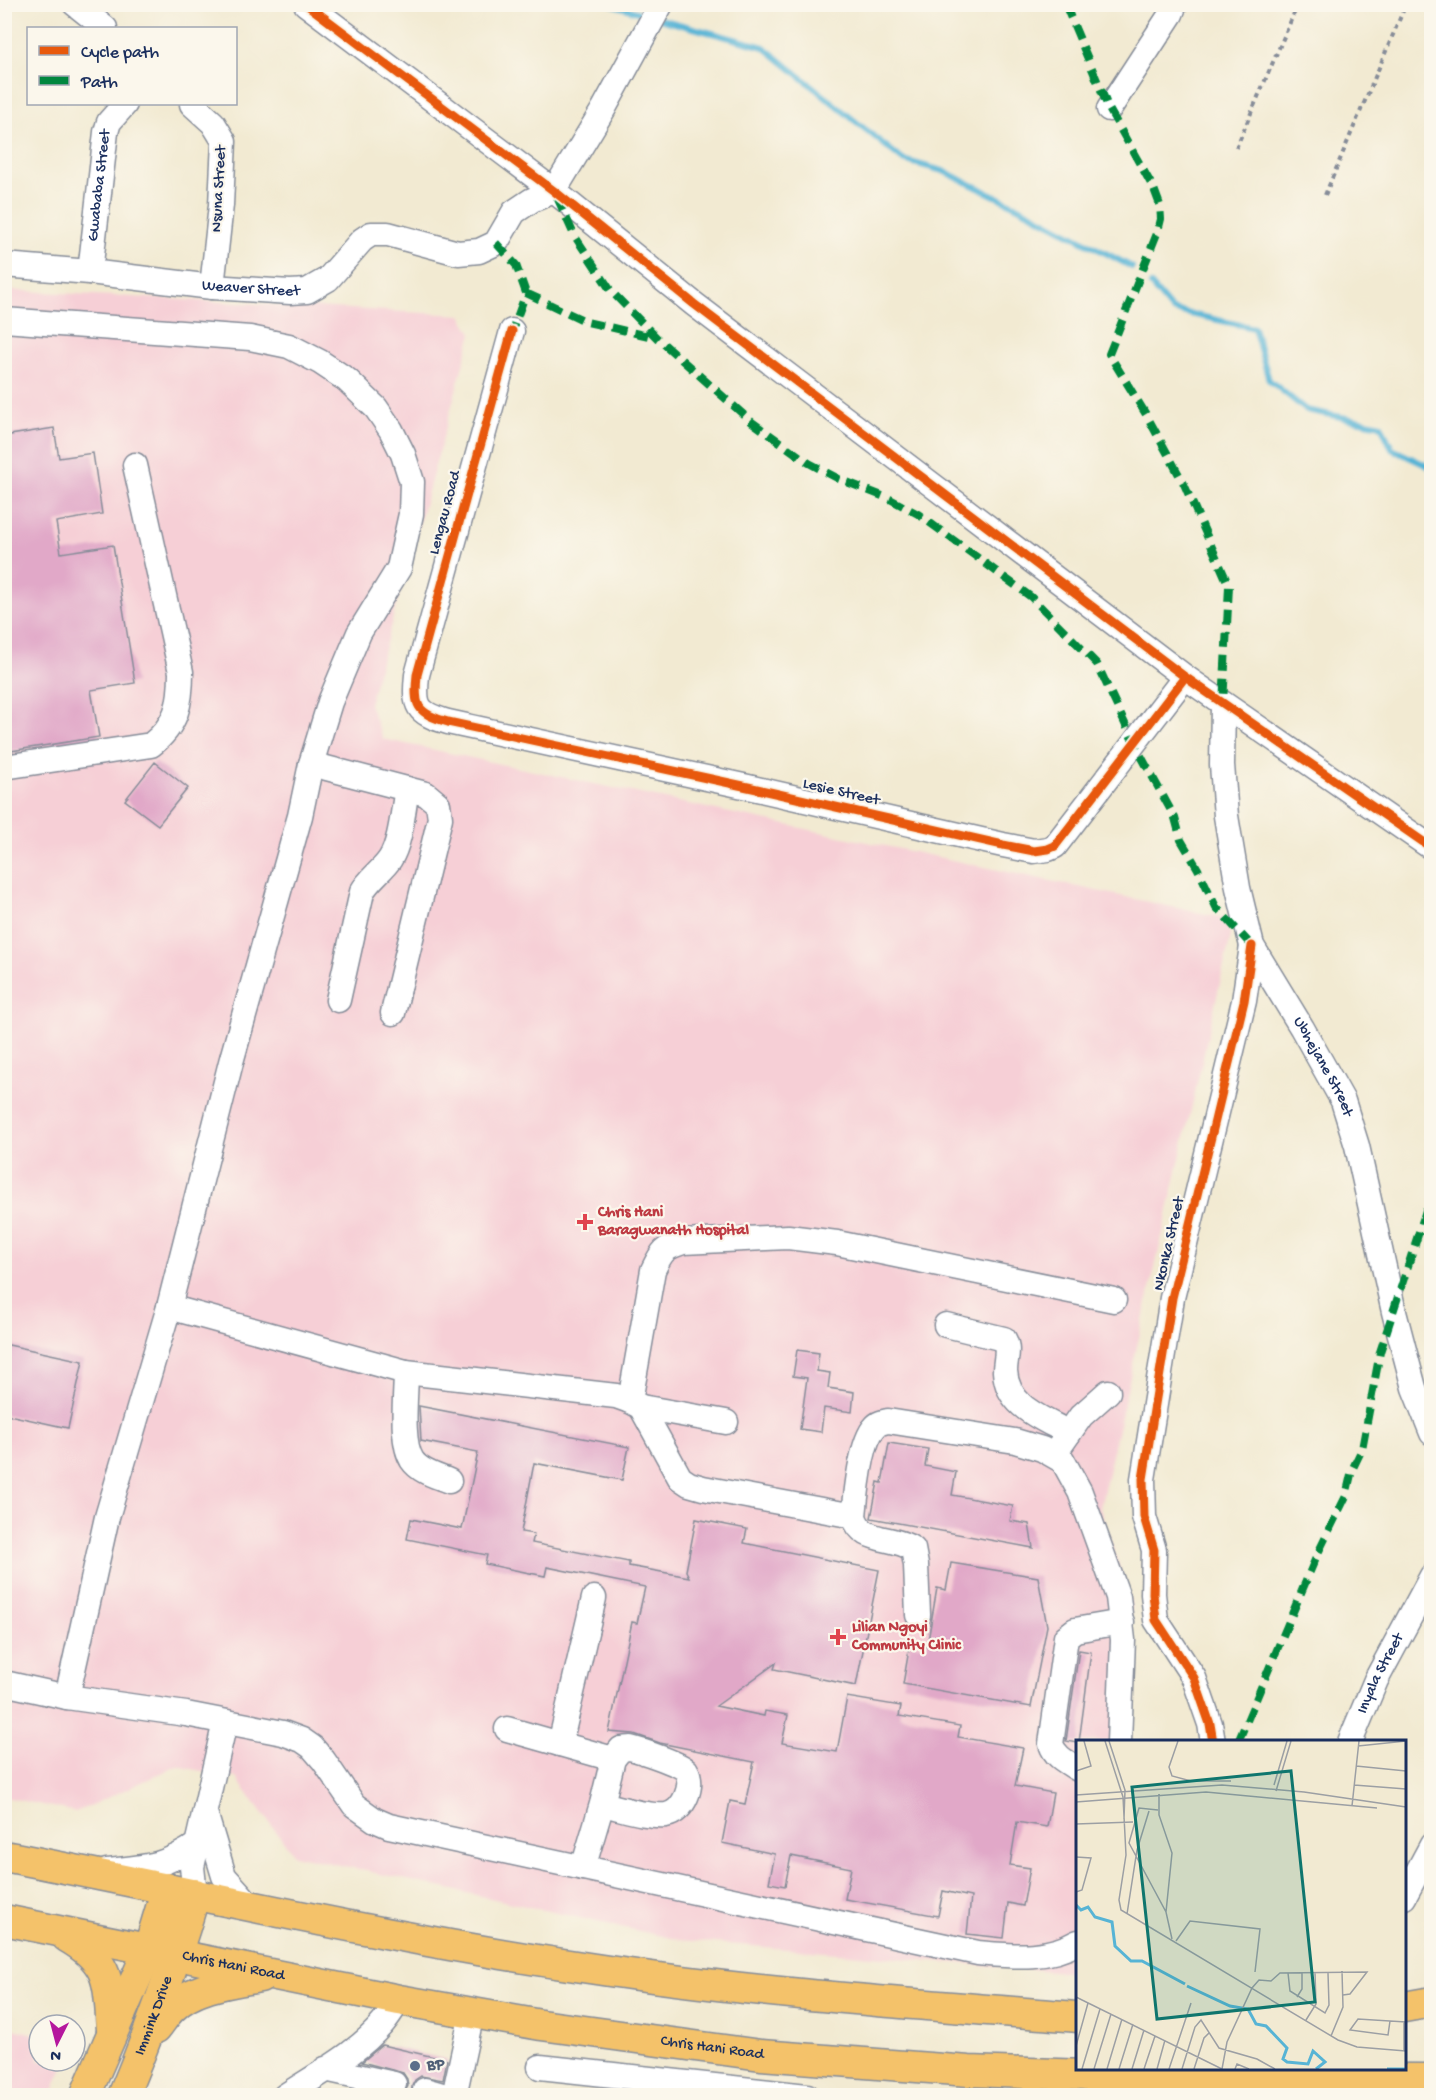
<svg xmlns="http://www.w3.org/2000/svg" width="1436" height="2100" font-family="'Gochi Hand',sans-serif">
<style>
.built{fill:#f6cfd6}
.lines{fill:none;stroke-linecap:round;stroke-linejoin:round}
.stream{stroke:#57b4d5;stroke-width:6}
.building{fill:#e1a8c8}
.minor-casing{stroke:#868c98;stroke-width:27}
.major-casing{stroke:#868c98;stroke-width:33}
.path{stroke:#868c98;stroke-width:4;stroke-dasharray:4.5 4.5;stroke-linecap:butt}
.minor{stroke:#fff;stroke-width:24}
.major{stroke:#f4c26a;stroke-width:30}
.quiet{stroke:#00873e;stroke-width:8;stroke-dasharray:15 8;stroke-linecap:butt}
.cycleway-casing{stroke:#fbf7ec;stroke-width:13}
.cycleway{stroke:#e8590c;stroke-width:9}
.health-dot{fill:#e0444e;stroke:#fbf7ec;stroke-width:2}
.service-dot{fill:#5c6f8a;stroke:#fbf7ec;stroke-width:2}
.labels{text-anchor:middle;dominant-baseline:central;stroke-width:4.5;stroke-linejoin:round;paint-order:stroke}
.street-label{font-size:16px;fill:#1b2f5e;stroke:#fbf7ec}
.health-label{font-size:16px;font-weight:bold;fill:#be3a42;stroke:#fbf7ec;text-anchor:start}
.service-label{font-size:16px;font-weight:bold;fill:#4e5e75;stroke:#fbf7ec;text-anchor:start}
.inset-river{fill:none;stroke:#57b4d5;stroke-width:3}
.inset-road{fill:none;stroke:#9c9fa4;stroke-width:1.5}
.view{fill:#0f766e;fill-opacity:0.15;stroke:#0f766e;stroke-width:3}
.inset-edge{fill:none;stroke:#1b2f5e;stroke-width:3}
</style>
<rect width="100%" height="100%" fill="#fbf7ec"/>
<filter id="ink" filterUnits="userSpaceOnUse"><feTurbulence type="fractalNoise" baseFrequency=".0167" numOctaves="2"/><feDisplacementMap in="SourceGraphic" scale="12" xChannelSelector="R" yChannelSelector="G"/><feConvolveMatrix kernelMatrix="1 2 1 2 8 2 1 2 1" color-interpolation-filters="sRGB"/></filter>
<filter id="wash" filterUnits="userSpaceOnUse"><feTurbulence type="fractalNoise" baseFrequency=".008" numOctaves="4" result="noise"/><feDisplacementMap in="SourceGraphic" scale="24" xChannelSelector="R" yChannelSelector="G"/><feGaussianBlur stdDeviation="1.35" result="paint"/><feColorMatrix in="noise" values="0 0 0 0 0 0 0 0 0 0 0 0 0 0 0 0 0 1.4 0 .05"/><feComposite in="paint" operator="in"/></filter>
<g filter="url(#wash)">
<rect width="100%" height="100%" fill="#f2ead2"/>
<path class="built" d="M 4,290 L 461,315 L 472,333 L 369,704 L 383,739 L 1224,918 L 1231,935 L 1100,1508 L 1131,1603 L 1125,1741 L 1078,1742 L 1077,1973 L 680,1940 L 294,1855 L 236,1778 L 177,1766 L 76,1812 L 5,1797 Z
M 5,2027 L 39,2035 L 39,2061 L 66,2061 L 51,2095 L 5,2095 Z"/>
<g class="lines">
<path class="stream" d="M 611,4 L 650,16
M 660,19 L 764,47 L 903,160 L 943,171 L 1020,208 L 1132,267
M 1151,285 L 1172,310 L 1254,328 L 1269,380 L 1306,410 L 1381,425 L 1392,449 L 1432,468"/>
</g>
<g id="blocks">
<path class="building" d="M 54,428 L 59,458 L 93,453 L 102,514 L 56,522 L 61,553 L 113,545 L 135,683 L 91,690 L 99,737 L 4,752 L 4,436 Z
M 155,762 L 188,788 L 158,825 L 125,800 Z
M 4,1344 L 83,1361 L 68,1428 L 4,1414 Z
M 797,1350 L 819,1353 L 817,1371 L 830,1373 L 828,1388 L 854,1392 L 852,1412 L 824,1408 L 821,1432 L 800,1429 L 807,1378 L 793,1376 Z
M 419,1406 L 629,1447 L 622,1480 L 534,1463 L 521,1532 L 534,1534 L 532,1543 L 629,1562 L 629,1566 L 689,1577 L 686,1571 L 696,1519 L 747,1529 L 744,1543 L 879,1570 L 856,1686 L 774,1669 L 776,1663 L 716,1706 L 764,1716 L 765,1711 L 788,1715 L 782,1743 L 837,1752 L 847,1697 L 901,1706 L 899,1716 L 960,1726 L 958,1737 L 1023,1748 L 1015,1786 L 1053,1793 L 1047,1827 L 1017,1822 L 1010,1865 L 1030,1868 L 1023,1906 L 1008,1903 L 1004,1938 L 967,1934 L 971,1897 L 943,1891 L 938,1916 L 845,1899 L 851,1868 L 791,1856 L 785,1886 L 769,1883 L 775,1854 L 722,1843 L 730,1801 L 745,1804 L 754,1762 L 660,1743 L 634,1734 L 609,1732 L 632,1622 L 637,1623 L 645,1587 L 547,1567 L 545,1576 L 485,1564 L 487,1555 L 407,1539 L 411,1519 L 462,1529 L 478,1452 L 421,1441 Z
M 889,1443 L 928,1449 L 925,1466 L 956,1472 L 952,1495 L 1013,1506 L 1010,1521 L 1029,1524 L 1033,1548 L 871,1518 L 878,1482 L 882,1483 Z
M 951,1563 L 1038,1577 L 1047,1626 L 1031,1707 L 903,1684 L 910,1644 L 927,1647 L 937,1588 L 946,1590 Z
M 1079,1650 L 1091,1652 L 1079,1742 L 1077,1743 L 1066,1741 Z
M 382,2045 L 447,2060 L 443,2080 L 421,2076 L 415,2080 L 412,2086 L 412,2096 L 402,2096 L 408,2086 L 407,2079 L 403,2073 L 362,2062 Z"/>
</g>
</g>
<g filter="url(#ink)">
<use href="#blocks" fill-opacity="0" stroke="#868c98" stroke-width="1.5"/>
<g class="lines">
<defs>
<g id="minor">
<path d="M 75,4 L 105,28"/>
<path d="M 306,4 L 554,191 L 694,304 L 1185,677 L 1432,848"/>
<path d="M 192,104 L 213,123 L 224,141 L 221,205 L 212,287"/>
<path d="M 1109,109 L 1171,14 L 1175,4"/>
<path id="s1" d="M 4,265 L 90,272 L 212,287 L 290,292 L 307,291 L 328,279 L 362,240 L 371,234 L 388,234 L 458,253 L 479,251 L 496,243 L 514,212 L 532,200 L 554,191 L 603,110 L 661,4"/>
<path id="s2" d="M 90,272 L 106,132 L 109,122 L 125,104"/>
<path d="M 4,320 L 250,338 L 289,346 L 320,362 L 347,380 L 376,408 L 391,430 L 403,454 L 412,482 L 411,514 L 399,568 L 359,633 L 330,702 L 311,764 L 300,816 L 231,1062 L 169,1307 L 107,1517 L 67,1697"/>
<path d="M 512,331 L 417,675 C 414,706 416,713 448,722 L 748,787 L 1003,845 L 1034,851 L 1048,849 L 1055,846 L 1185,677"/>
<path id="s3" d="M 1223,705 L 1222,765 L 1226,816 L 1238,888 L 1252,946 L 1302,1028 L 1343,1101 L 1357,1146 L 1394,1312 L 1414,1388 L 1432,1433"/>
<path d="M 311,764 L 426,794 L 438,804 L 440,818 L 393,1013"/>
<path d="M 4,767 L 151,745 C 177,725 181,703 181,672 L 135,465"/>
<path d="M 338,1000 L 362,892 C 369,879 382,871 390,859 C 401,842 403,809 407,789"/>
<path d="M 169,1307 L 406,1372 C 406,1395 400,1441 412,1460 C 420,1472 437,1476 449,1481"/>
<path d="M 946,1325 L 1004,1339 C 1010,1350 1005,1359 1005,1371 C 1007,1407 1042,1418 1069,1433"/>
<path d="M 406,1372 L 616,1396 L 630,1401 L 641,1407 L 680,1478 L 689,1484 L 703,1488 L 854,1516"/>
<path d="M 630,1401 L 653,1270 C 662,1251 664,1248 683,1242 L 788,1237 L 837,1243 L 1114,1300"/>
<path d="M 641,1407 L 726,1422"/>
<path d="M 1060,1446 L 1081,1416 L 1108,1392"/>
<path d="M 918,1615 L 916,1565 L 913,1549 C 893,1535 861,1544 854,1516 C 856,1495 861,1441 875,1427 C 878,1423 883,1422 888,1421 L 1015,1441 L 1042,1449 L 1063,1461 L 1080,1492 L 1118,1597 L 1123,1640 L 1119,1742"/>
<path d="M 4,1683 L 67,1697 L 186,1714 L 283,1733 L 302,1740 L 312,1747 L 324,1761 L 354,1805 L 375,1820 L 389,1826 L 978,1953 C 1013,1956 1047,1960 1078,1942"/>
<path d="M 507,1729 L 613,1759"/>
<path d="M 1213,1742 L 1210,1724 L 1194,1678 L 1156,1620 L 1153,1594 L 1154,1550 L 1144,1517 L 1143,1479 L 1172,1298 L 1244,1001 L 1252,946"/>
<path id="s4" d="M 1350,1742 L 1376,1680 L 1432,1576"/>
<path d="M 560,1744 L 594,1598"/>
<path d="M 1078,1769 C 1067,1762 1055,1757 1051,1744 L 1066,1637 L 1075,1630 L 1122,1622"/>
<path d="M 206,1816 L 224,1876 L 250,1905"/>
<path d="M 583,1868 L 602,1804 L 613,1759 L 621,1749 C 622,1749 629,1748 630,1748 C 639,1750 681,1764 686,1770 C 695,1784 684,1812 666,1815 C 646,1817 622,1808 602,1804"/>
<path d="M 107,1871 C 148,1867 164,1867 198,1844"/>
<path d="M 195,1894 L 192,1867 L 225,1722"/>
<path d="M 1404,1897 L 1432,1845"/>
<path d="M 540,2067 L 807,2096"/>
<path d="M 325,2069 L 394,2084"/>
<path d="M 425,2090 L 446,2096"/>
<path d="M 285,2096 C 318,2074 357,2054 383,2023 C 389,2016 394,2008 399,2000"/>
<path d="M 454,2096 L 472,2013"/>
</g>
<g id="major">
<path d="M 4,1856 C 199,1894 393,1939 589,1968 C 751,1993 914,2004 1078,2017"/>
<path id="s5" d="M 4,1920 L 399,2000 L 541,2025 L 761,2055 L 969,2071 L 1172,2078 L 1432,2079"/>
<path d="M 67,1937 C 112,1963 108,1983 112,2030"/>
<path d="M 1404,2007 L 1432,2002"/>
<path d="M 156,2028 C 161,2022 165,2015 171,2009 C 192,1987 231,1982 260,1977"/>
<path d="M 85,2096 L 148,1951 L 167,1888"/>
<path id="s6" d="M 123,2096 C 151,2029 175,1963 195,1894"/>
</g>
</defs>
<use href="#minor" class="minor-casing"/>
<use href="#major" class="major-casing"/>
<path class="path" d="M 1236,148 L 1298,4
M 1325,195 L 1406,4
M 1428,206 L 1432,197"/>
<use href="#minor" class="minor"/>
<use href="#major" class="major"/>
<path class="quiet" d="M 1065,4 L 1109,109 L 1154,189 L 1160,205 L 1161,219 L 1158,231 L 1109,354 L 1147,416 L 1184,484 L 1229,586 L 1223,705
M 557,197 L 574,235 L 611,291 L 657,338 L 752,422 L 809,463 L 839,479 L 890,499 L 918,514 L 1031,597 L 1097,664 L 1134,743 L 1175,818 L 1181,840 L 1198,869 L 1216,907 L 1252,946
M 496,243 L 516,265 L 526,293 L 512,331
M 526,293 L 587,322 L 657,338
M 1238,1742 L 1317,1555 L 1346,1496 L 1352,1470 L 1362,1449 L 1380,1352 L 1432,1192"/>
<defs>
<path id="cycleway" d="M 306,4 L 554,191 L 694,304 L 1185,677 L 1432,848
M 512,331 L 417,675 C 414,706 416,713 448,722 L 748,787 L 1003,845 L 1034,851 L 1048,849 L 1055,846 L 1185,677
M 1213,1742 L 1210,1724 L 1194,1678 L 1156,1620 L 1153,1594 L 1154,1550 L 1144,1517 L 1143,1479 L 1172,1298 L 1244,1001 L 1252,946"/>
</defs>
<use href="#cycleway" class="cycleway-casing"/>
<use href="#cycleway" class="cycleway"/>
</g>
</g>
<g class="health-dot">
<path d="M582 1213h6v6h6v6h-6v6h-6v-6h-6v-6h6z"/>
<path d="M835 1628h6v6h6v6h-6v6h-6v-6h-6v-6h6z"/>
</g>
<circle class="service-dot" cx="415" cy="2066" r="6"/>
<g class="labels">
<g class="street-label">
<text stroke="none"><textPath href="#s2" startOffset="87">Gwababa Street</textPath></text>
<text transform="translate(220 189) rotate(-87)">Nsuna Street</text>
<text stroke="none"><textPath href="#s1" startOffset="248">Weaver Street</textPath></text>
<text transform="translate(446 513) rotate(-75)">Lengau Road</text>
<text transform="translate(841 793) rotate(13)">Lesie Street</text>
<text stroke="none"><textPath href="#s3" startOffset="384">Ubhejane Street</textPath></text>
<text transform="translate(1170 1244) rotate(-77)">Nkonka Street</text>
<text stroke="none"><textPath href="#s4" startOffset="75">Inyala Street</textPath></text>
<text stroke="none"><textPath href="#s5" startOffset="234">Chris Hani Road</textPath></text>
<text stroke="none"><textPath href="#s6" startOffset="86">Immink Drive</textPath></text>
<text stroke="none"><textPath href="#s5" startOffset="720">Chris Hani Road</textPath></text>
</g>
<g class="health-label">
<text x="598" y="1213">Chris Hani<tspan x="598" dy="18">Baragwanath Hospital</tspan></text>
<text x="852" y="1628">Lilian Ngoyi<tspan x="852" dy="18">Community Clinic</tspan></text>
</g>
<g class="service-label">
<text x="427" y="2066">BP</text>
</g>
</g>
<g transform="translate(1076 1740)">
<rect width="330" height="330" fill="#f2ead2"/>
<path class="inset-river" d="M 0,165 L 5,170 L 12,167 L 19,177 L 36,182 L 39,206 L 55,221 L 66,221 L 109,244M 111,246 L 154,266 L 172,269 L 180,284 L 190,286 L 211,308 L 207,319 L 211,322 L 232,324 L 237,311 L 249,322 L 240,329M 311,329 L 330,329"/>
<path class="inset-road" d="M 29,1 L 47,57 L 50,115 L 43,160 L 45,170 L 262,300 L 281,307 L 330,311M 33,1 L 49,50 L 48,79M 102,1 L 93,27 L 96,36 L 115,41 L 155,41M 282,6 L 330,1M 280,26 L 330,31M 0,31 L 15,26 L 8,1M 198,45 L 211,1M 278,45 L 330,49M 200,51 L 215,1M 83,54 L 83,75 L 96,113 L 90,172M 0,55 L 146,45 L 228,52 L 330,67M 0,62 L 130,52 L 301,68M 276,66 L 283,1M 82,70 L 63,68 L 53,103 L 90,172 L 96,199M 0,84 L 57,82M 0,117 L 15,118 L 6,150 L 0,152M 51,174 L 61,110 L 73,71M 100,201 L 114,181 L 184,189 L 179,232M 212,233 L 214,251 L 249,273 L 253,265 L 252,233M 0,257 L 146,329M 221,257 L 226,249 L 226,233M 230,280 L 240,264 L 239,233M 314,281 L 312,295 L 274,290 L 282,279 L 330,282M 255,296 L 267,267 L 266,231M 0,306 L 12,263M 328,311 L 328,282M 6,329 L 24,269M 18,329 L 35,274M 31,329 L 46,279M 43,329 L 57,284M 56,329 L 68,290M 68,329 L 79,296M 81,329 L 89,300M 93,329 L 115,263M 106,329 L 119,287 L 125,280 L 143,308 L 181,319 L 199,329M 118,329 L 128,298 L 133,293M 146,329 L 151,302 L 176,248 L 183,240 L 195,241 L 204,233 L 291,232 L 274,254 L 267,255M 159,329 L 161,324 L 173,329"/>
<path class="view" d="M 215,31 L 239,262 L 81,279 L 56,47 Z"/>
<rect width="330" height="330" class="inset-edge"/>
</g>
<rect width="1436" height="2100" fill="none" stroke="#fbf7ec" stroke-width="24"/>
<rect x="27" y="27" width="210" height="78" fill="#fbf7ec" stroke="#a1a7b3" stroke-width="1.5"/>
<rect x="39" y="46" width="30" height="9" fill="#e8590c" stroke="#a1a7b3" stroke-width="1.5"/>
<text x="81" y="57" font-size="18" fill="#1b2f5e">Cycle path</text>
<rect x="39" y="76" width="30" height="9" fill="#00873e" stroke="#a1a7b3" stroke-width="1.5"/>
<text x="81" y="87" font-size="18" fill="#1b2f5e">Path</text>
<g transform="translate(57 2043) rotate(186)"><circle r="28" fill="#fbf7ec" stroke="#a1a7b3" stroke-width="1.5"/>
<path d="M0-4.5L10 22L0 15L-10 22Z" fill="#b5179e"/>
<text y="-9" font-size="16" font-weight="bold" text-anchor="middle" fill="#1b2f5e">N</text>
</g>
</svg>
